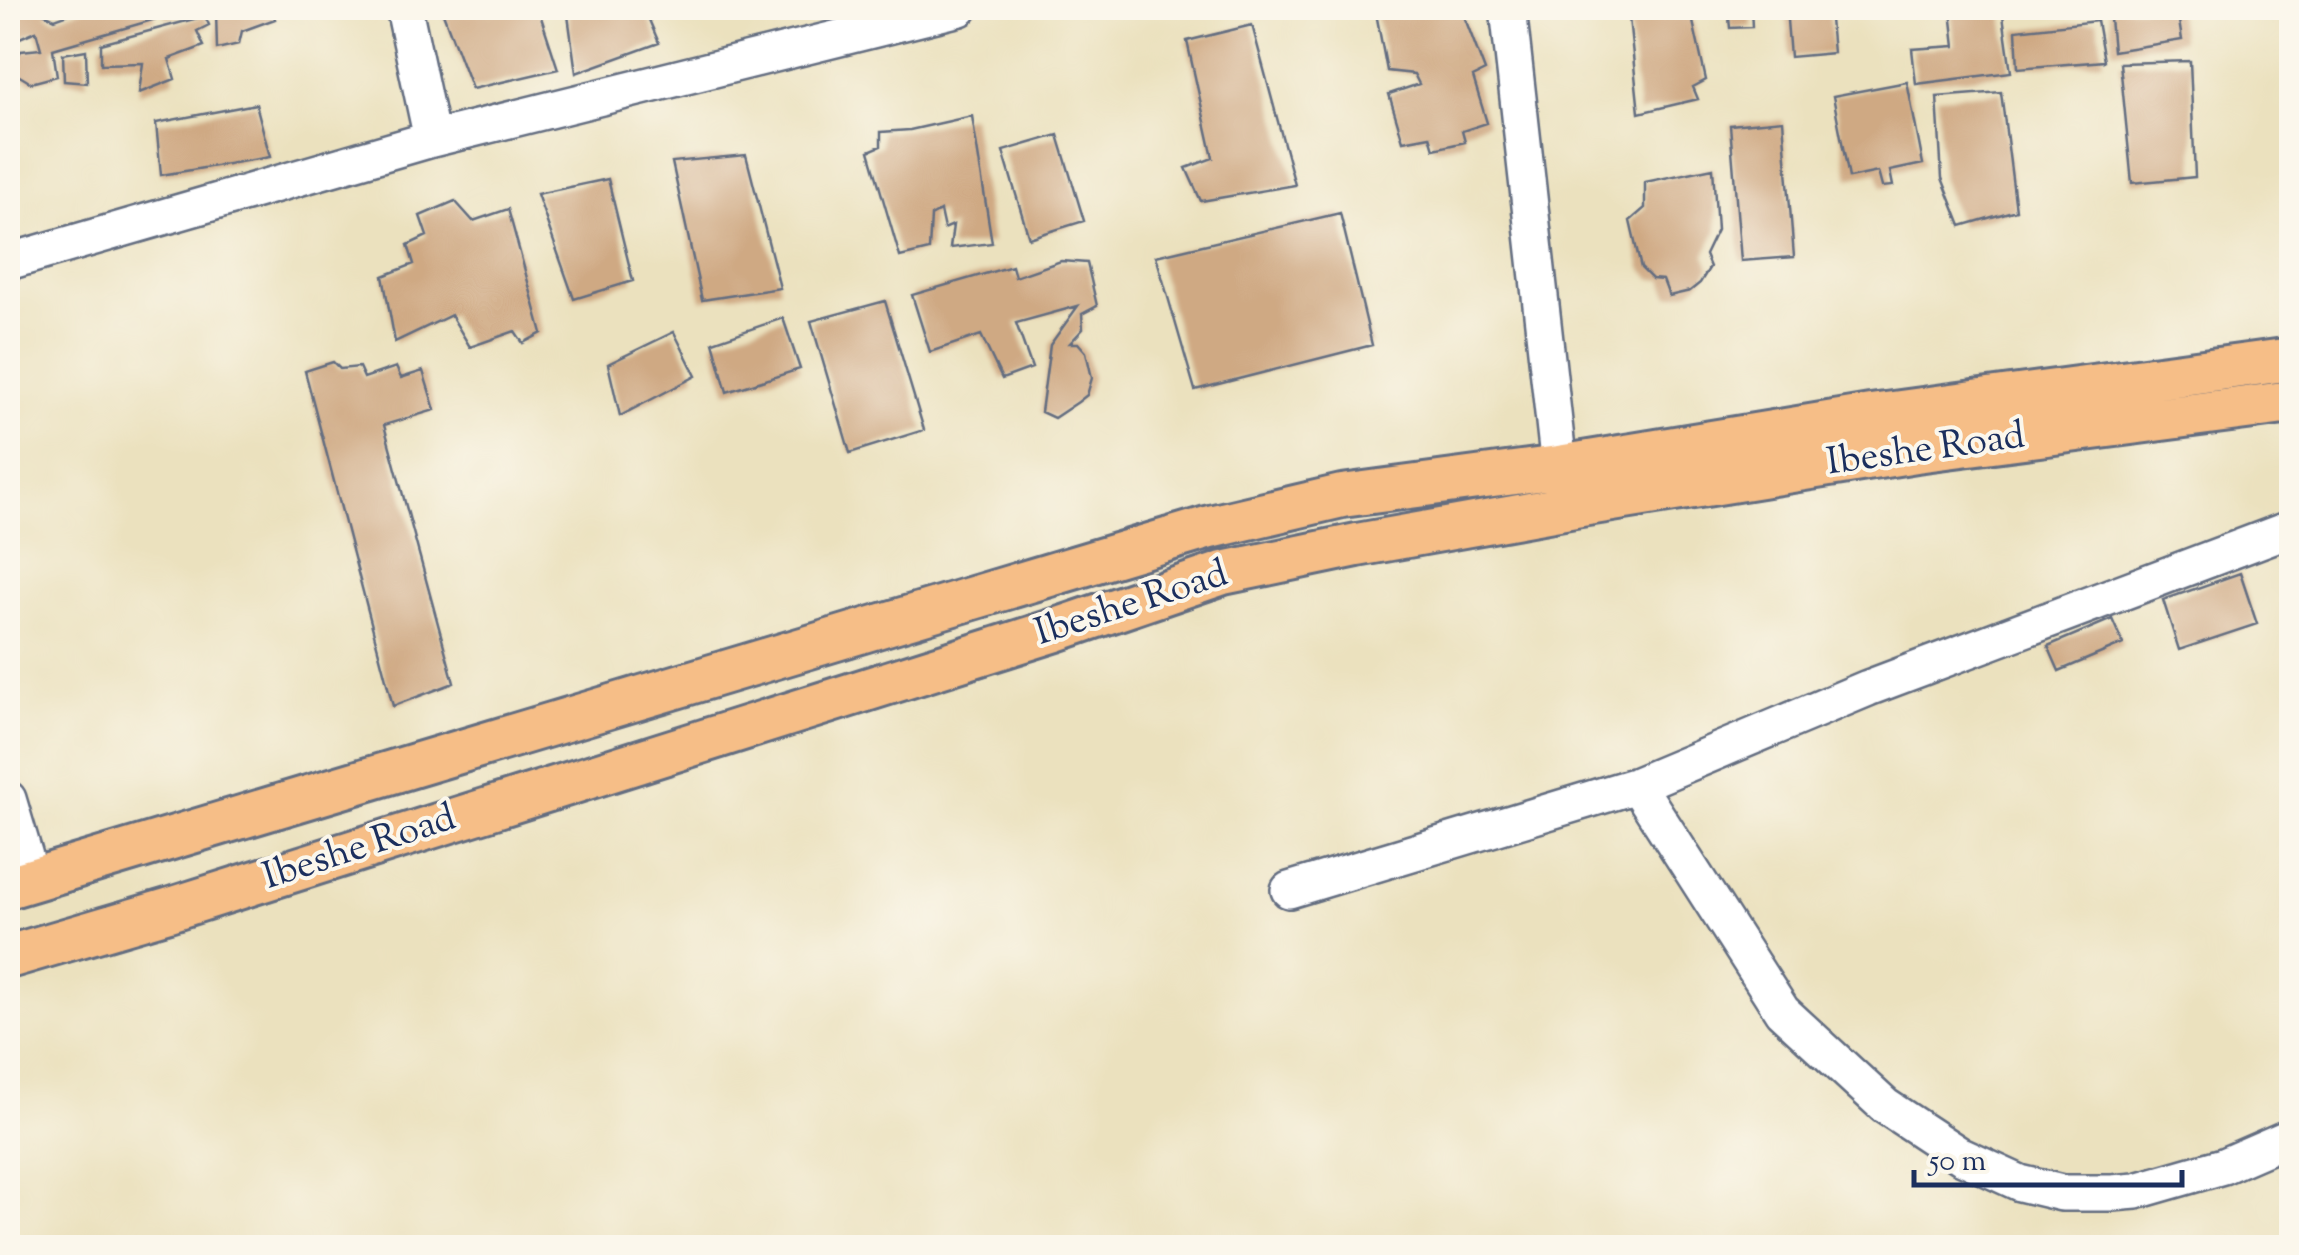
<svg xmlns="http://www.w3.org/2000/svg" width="2299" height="1255" font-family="'Sorts Mill Goudy',serif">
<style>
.building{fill:#cfa983}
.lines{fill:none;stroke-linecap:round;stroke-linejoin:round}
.minor-casing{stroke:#646d80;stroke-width:40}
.major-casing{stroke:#646d80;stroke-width:48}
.minor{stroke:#fff;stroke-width:35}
.major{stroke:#f6be87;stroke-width:42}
.labels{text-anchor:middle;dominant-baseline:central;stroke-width:8;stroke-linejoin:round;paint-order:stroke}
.street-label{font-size:38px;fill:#1b2f5e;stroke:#fbf7ec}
</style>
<rect width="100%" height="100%" fill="#fbf7ec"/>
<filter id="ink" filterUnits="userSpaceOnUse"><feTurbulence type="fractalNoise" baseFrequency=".01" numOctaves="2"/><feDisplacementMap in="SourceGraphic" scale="20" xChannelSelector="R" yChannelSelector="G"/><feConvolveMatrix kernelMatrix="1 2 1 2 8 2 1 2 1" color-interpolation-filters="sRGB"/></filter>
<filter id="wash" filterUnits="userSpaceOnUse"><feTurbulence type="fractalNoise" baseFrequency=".0048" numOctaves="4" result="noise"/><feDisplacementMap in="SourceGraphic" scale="40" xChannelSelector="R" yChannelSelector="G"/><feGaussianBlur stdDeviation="2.25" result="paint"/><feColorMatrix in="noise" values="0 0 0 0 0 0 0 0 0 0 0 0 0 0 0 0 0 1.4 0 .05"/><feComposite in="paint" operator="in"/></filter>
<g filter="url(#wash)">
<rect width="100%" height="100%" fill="#ebe1be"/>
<g id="blocks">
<path class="building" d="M 8,8 L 62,8 L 45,14 L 55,19 L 85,8 L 151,8 L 156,19 L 53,49 L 57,76 L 31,83 L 8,69 L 21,51 L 41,49 L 36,31 L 8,43 Z
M 163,8 L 198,8 L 167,19 Z
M 230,8 L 271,8 L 275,19 L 242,31 L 239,44 L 217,49 L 216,10 Z
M 441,8 L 538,8 L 558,69 L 472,89 Z
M 567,8 L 644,8 L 659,43 L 576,73 Z
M 1391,8 L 1461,8 L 1485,71 L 1473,77 L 1487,123 L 1462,131 L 1465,142 L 1434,149 L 1430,136 L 1403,141 L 1389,94 L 1419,84 L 1414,74 L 1387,71 L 1376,13 Z
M 1628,8 L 1690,8 L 1706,80 L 1693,87 L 1698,99 L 1639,113 Z
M 1728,8 L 1751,8 L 1752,27 L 1730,28 Z
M 1786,8 L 1829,8 L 1833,53 L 1790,57 Z
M 1975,8 L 2002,8 L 2011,72 L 1916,84 L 1912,49 L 1955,46 L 1951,11 Z
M 2109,8 L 2177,8 L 2182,40 L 2113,51 Z
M 205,16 L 209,25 L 197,31 L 204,46 L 169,59 L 175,79 L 139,93 L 143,63 L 101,64 L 101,44 Z
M 2097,21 L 2104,61 L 2018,68 L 2016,30 Z
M 1252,25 L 1295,185 L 1201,201 L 1186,168 L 1213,158 L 1187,41 Z
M 86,50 L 87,83 L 64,81 L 63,54 Z
M 2190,61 L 2195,177 L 2132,183 L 2120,63 Z
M 1907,82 L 1923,164 L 1890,171 L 1893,186 L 1882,187 L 1878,172 L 1849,178 L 1833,96 Z
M 2001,92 L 2016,210 L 1961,226 L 1942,178 L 1937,97 Z
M 256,104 L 270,157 L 161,175 L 156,123 Z
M 972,116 L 992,243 L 950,248 L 953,225 L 944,229 L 940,211 L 931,216 L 929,250 L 900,257 L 869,151 L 881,146 L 881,132 L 910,130 Z
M 1783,120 L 1794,257 L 1741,261 L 1730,125 Z
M 1058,135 L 1084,221 L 1029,238 L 1003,151 Z
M 746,155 L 780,288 L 702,300 L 672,162 Z
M 1713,168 L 1717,230 L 1705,255 L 1710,267 L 1700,283 L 1690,291 L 1669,296 L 1663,280 L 1652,279 L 1641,268 L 1630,221 L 1645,208 L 1645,182 Z
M 608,179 L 633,281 L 574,299 L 537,194 Z
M 455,201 L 473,221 L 508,209 L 542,333 L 523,343 L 515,331 L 470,347 L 451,315 L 395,342 L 383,276 L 414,264 L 408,245 L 427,236 L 420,216 Z
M 1340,213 L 1372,345 L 1195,390 L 1156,256 Z
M 1061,261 L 1087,263 L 1097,306 L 1082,314 L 1083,329 L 1070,343 L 1078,343 L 1086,352 L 1092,378 L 1087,395 L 1078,402 L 1054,418 L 1041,412 L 1050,345 L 1078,306 L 1016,323 L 1032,368 L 1002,379 L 981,335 L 930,352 L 912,295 L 1012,266 L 1015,277 Z
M 885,301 L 924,430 L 850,453 L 811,321 Z
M 783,318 L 800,369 L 727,392 L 713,342 Z
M 674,332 L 696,376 L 620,416 L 608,364 Z
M 333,362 L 340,369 L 359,367 L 364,378 L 396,367 L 401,378 L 423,371 L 435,410 L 384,425 L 454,683 L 393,706 L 305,371 Z
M 2240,573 L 2257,624 L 2179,650 L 2163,600 Z
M 2112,619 L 2123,644 L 2059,671 L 2048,646 Z"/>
</g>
</g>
<g filter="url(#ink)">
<use href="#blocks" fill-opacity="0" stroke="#646d80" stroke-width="2.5"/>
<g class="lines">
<defs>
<path id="minor" d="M 404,8 L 432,139
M 1508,8 L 1559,467
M 8,262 L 432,139 L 960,8
M 1637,785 L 1782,1011 L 1885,1106 L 1961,1156 L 2020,1183 L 2062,1193 L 2112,1193 L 2136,1191 L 2223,1166 L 2292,1136
M 8,799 L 32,880
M 1289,890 L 1637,785 L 1868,688 L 2292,528"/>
<path id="major" d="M 8,887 L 1210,527 L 1342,496 L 1559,467 L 1871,416 L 2292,359
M 8,957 L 168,910 L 1056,630 L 1223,573 L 1357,545 L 1575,506 L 1916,451 L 2292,402"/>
</defs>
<use href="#minor" class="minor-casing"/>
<use href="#major" class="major-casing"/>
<use href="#minor" class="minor"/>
<use href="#major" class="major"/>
</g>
</g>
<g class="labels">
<g class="street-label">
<text transform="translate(1926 451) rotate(-8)">Ibeshe Road</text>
<text transform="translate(1132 605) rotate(-18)">Ibeshe Road</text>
<text transform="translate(360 849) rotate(-18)">Ibeshe Road</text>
</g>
</g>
<rect width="2299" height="1255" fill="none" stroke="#fbf7ec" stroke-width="40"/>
<path d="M1914 1170v15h268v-15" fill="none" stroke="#1b2f5e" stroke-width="5"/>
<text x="1929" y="1170" font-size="30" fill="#1b2f5e" stroke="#fbf7ec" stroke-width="8" paint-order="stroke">50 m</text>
</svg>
